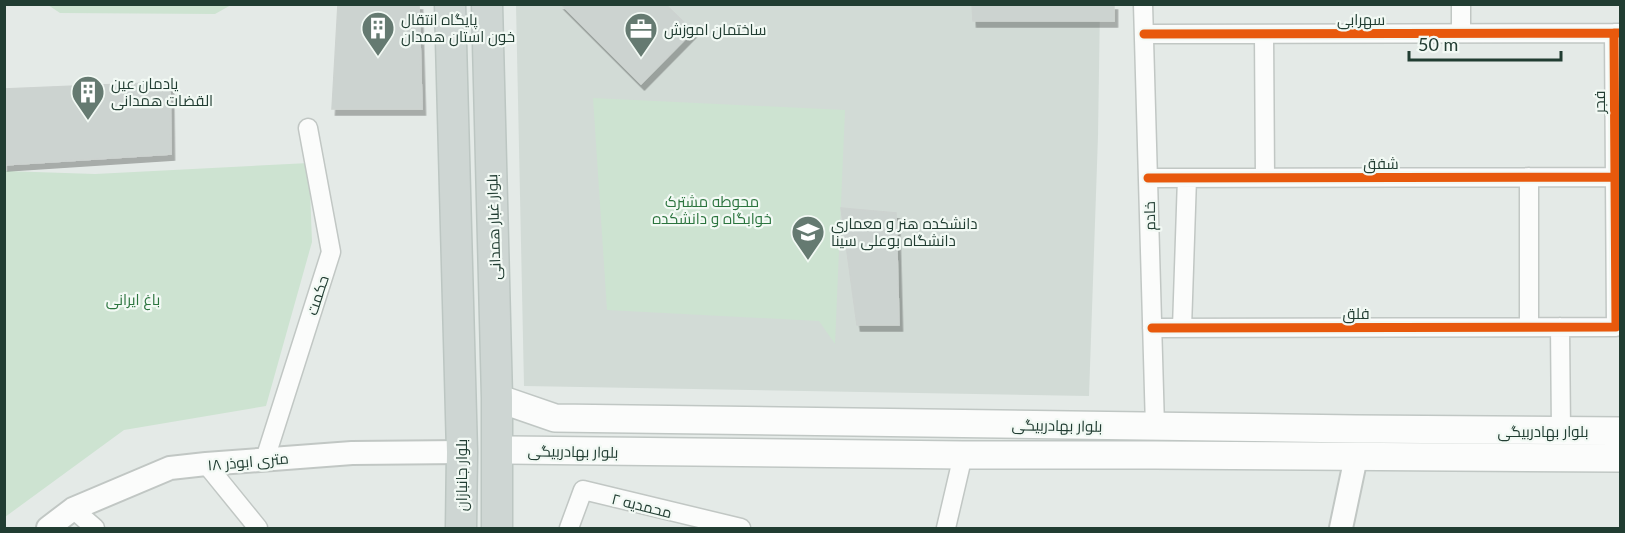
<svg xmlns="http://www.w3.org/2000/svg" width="1625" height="533" font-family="Lato,Cairo,sans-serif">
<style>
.built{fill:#d2dbd6}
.green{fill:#cde3d1}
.building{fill:#ccd3d0;stroke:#cdd3d0;stroke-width:1.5;filter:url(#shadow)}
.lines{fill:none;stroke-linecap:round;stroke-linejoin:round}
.minor-casing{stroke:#c1c7c4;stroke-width:21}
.tertiary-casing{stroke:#c1c7c4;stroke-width:26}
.secondary-casing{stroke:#c0c7c4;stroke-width:30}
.primary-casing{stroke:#bcc6c2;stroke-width:33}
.minor{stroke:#fbfcfb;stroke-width:18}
.tertiary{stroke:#fbfcfb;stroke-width:22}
.secondary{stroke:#fbfcfb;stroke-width:27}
.primary{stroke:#ced6d3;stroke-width:30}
.cycleway-casing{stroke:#f2f9f4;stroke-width:13}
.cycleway{stroke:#e8590c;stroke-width:9}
.labels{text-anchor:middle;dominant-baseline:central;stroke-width:4.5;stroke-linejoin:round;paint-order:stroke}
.poi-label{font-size:15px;fill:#213d32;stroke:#f2f9f4;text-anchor:start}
.street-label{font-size:15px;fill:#213d32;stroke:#f2f9f4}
.park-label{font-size:15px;fill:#2b743e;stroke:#f2f9f4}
</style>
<defs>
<filter id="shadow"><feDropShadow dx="3.5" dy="6" stdDeviation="0" flood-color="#0004"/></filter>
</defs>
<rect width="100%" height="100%" fill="#e4eae7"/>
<path class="built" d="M 516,5 L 1100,5 L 1098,136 L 1089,396 L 524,386 Z"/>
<path class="green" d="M 48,5 L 231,5 L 215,14 L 60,13 Z
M 593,98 L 845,110 L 835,344 L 819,321 L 607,310 Z
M 309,163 L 312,242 L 266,406 L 124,430 L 5,517 L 5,171 L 95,174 Z"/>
<path class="building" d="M 338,4 L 419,4 L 422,109 L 332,109 Z
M 561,4 L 665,4 L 693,31 L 641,84 Z
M 972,4 L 1114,4 L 1114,21 L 973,21 Z
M 170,82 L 171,154 L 4,165 L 4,89 Z
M 841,208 L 896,213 L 899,325 L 857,325 Z"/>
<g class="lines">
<defs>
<path id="minor" d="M 1143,4 L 1155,427
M 1461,4 L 1461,33
M 1144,34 L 1614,33
M 1264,34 L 1265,178
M 1529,177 L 1529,327
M 1148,178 L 1615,177
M 1560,327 L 1561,431
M 1152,328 L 1616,327 L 1614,33 L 1620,33
M 1182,328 L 1187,178
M 265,459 L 331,252 L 308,128
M 206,464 L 258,528
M 73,509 L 95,528
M 569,528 L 583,490 L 741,528
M 946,528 L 963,455"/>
<path id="tertiary" d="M 48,528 L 73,509 L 170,468 L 206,464 L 352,453 L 462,452
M 1341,528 L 1356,457"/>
<path id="secondary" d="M 497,398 L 555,418 L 1356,429 L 1620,431
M 498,450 L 963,455 L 1155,455 L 1620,458"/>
<path id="primary" d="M 450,4 L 462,452 L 461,528
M 487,4 L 497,398 L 497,528"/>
</defs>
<use href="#minor" class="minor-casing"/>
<use href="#tertiary" class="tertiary-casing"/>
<use href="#secondary" class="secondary-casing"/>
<use href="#primary" class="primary-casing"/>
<use href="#minor" class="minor"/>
<use href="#tertiary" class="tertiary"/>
<use href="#secondary" class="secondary"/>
<use href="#primary" class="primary"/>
<defs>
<path id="cycleway" d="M 1144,34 L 1614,33
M 1148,178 L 1615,177
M 1152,328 L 1616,327 L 1614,33 L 1620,33"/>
</defs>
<use href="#cycleway" class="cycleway-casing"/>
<use href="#cycleway" class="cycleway"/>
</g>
<defs>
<symbol id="building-pin" viewBox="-11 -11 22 30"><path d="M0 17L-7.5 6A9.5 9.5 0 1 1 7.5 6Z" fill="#657a71" stroke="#f2f9f4"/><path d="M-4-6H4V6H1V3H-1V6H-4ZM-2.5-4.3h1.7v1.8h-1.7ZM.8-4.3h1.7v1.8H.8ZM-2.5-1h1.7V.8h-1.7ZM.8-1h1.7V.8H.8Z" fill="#fff"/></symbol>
<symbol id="office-pin" viewBox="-11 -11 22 30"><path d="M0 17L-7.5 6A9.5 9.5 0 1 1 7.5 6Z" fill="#657a71" stroke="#f2f9f4"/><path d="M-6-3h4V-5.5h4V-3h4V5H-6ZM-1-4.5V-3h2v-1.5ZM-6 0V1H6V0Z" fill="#fff"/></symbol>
<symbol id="university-pin" viewBox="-11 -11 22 30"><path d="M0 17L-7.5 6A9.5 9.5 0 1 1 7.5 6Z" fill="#657a71" stroke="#f2f9f4"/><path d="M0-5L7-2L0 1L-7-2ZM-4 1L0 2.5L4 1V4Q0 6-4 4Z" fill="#fff"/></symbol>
</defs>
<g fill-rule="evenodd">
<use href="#building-pin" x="359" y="9" width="38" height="52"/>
<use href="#office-pin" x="622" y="10" width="38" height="52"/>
<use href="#building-pin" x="69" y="73" width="38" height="52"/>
<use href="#university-pin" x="789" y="213" width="38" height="52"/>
</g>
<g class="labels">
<g class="poi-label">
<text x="401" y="19">پایگاه انتقال<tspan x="401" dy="17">خون استان همدان</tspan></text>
<text x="664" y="29">ساختمان اموزش</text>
<text x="111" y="83">یادمان عین<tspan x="111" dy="17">القضات همدانی</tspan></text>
<text x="831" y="223">دانشکده هنر و معماری<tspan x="831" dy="17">دانشگاه بوعلی سینا</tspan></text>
</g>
<g class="street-label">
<text x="1361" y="19">سهرابی</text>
<text transform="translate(1599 102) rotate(-90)">فجر</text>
<text x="1381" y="163">شفق</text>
<text transform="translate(1149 216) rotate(-91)">خادم</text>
<text transform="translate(493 227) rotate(-92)">بلوار غبار همدانی</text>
<text transform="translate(317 295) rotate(-72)">حکمت</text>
<text x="1356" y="313">فلق</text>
<text transform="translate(1057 425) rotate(1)">بلوار بهادربیگی</text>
<text x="1543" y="431">بلوار بهادربیگی</text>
<text transform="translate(573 451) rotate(1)">بلوار بهادربیگی</text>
<text transform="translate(248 461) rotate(-5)">۱۸ متری ابوذر</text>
<text transform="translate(461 475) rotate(-90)">بلوار جانبازان</text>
<text transform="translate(642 505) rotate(14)">محمدیه ۲</text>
</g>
<g class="park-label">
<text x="712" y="201">محوطه مشترک<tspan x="712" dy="17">خوابگاه و دانشکده</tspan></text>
<text x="133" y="299">باغ ایرانی</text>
</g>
</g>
<rect width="1625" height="533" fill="none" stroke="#213d32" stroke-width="12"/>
<path d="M1409 51v9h152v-9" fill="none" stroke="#213d32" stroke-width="3"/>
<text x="1418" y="51" font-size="18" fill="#213d32" stroke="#f2f9f4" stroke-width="4.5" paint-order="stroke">50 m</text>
</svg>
